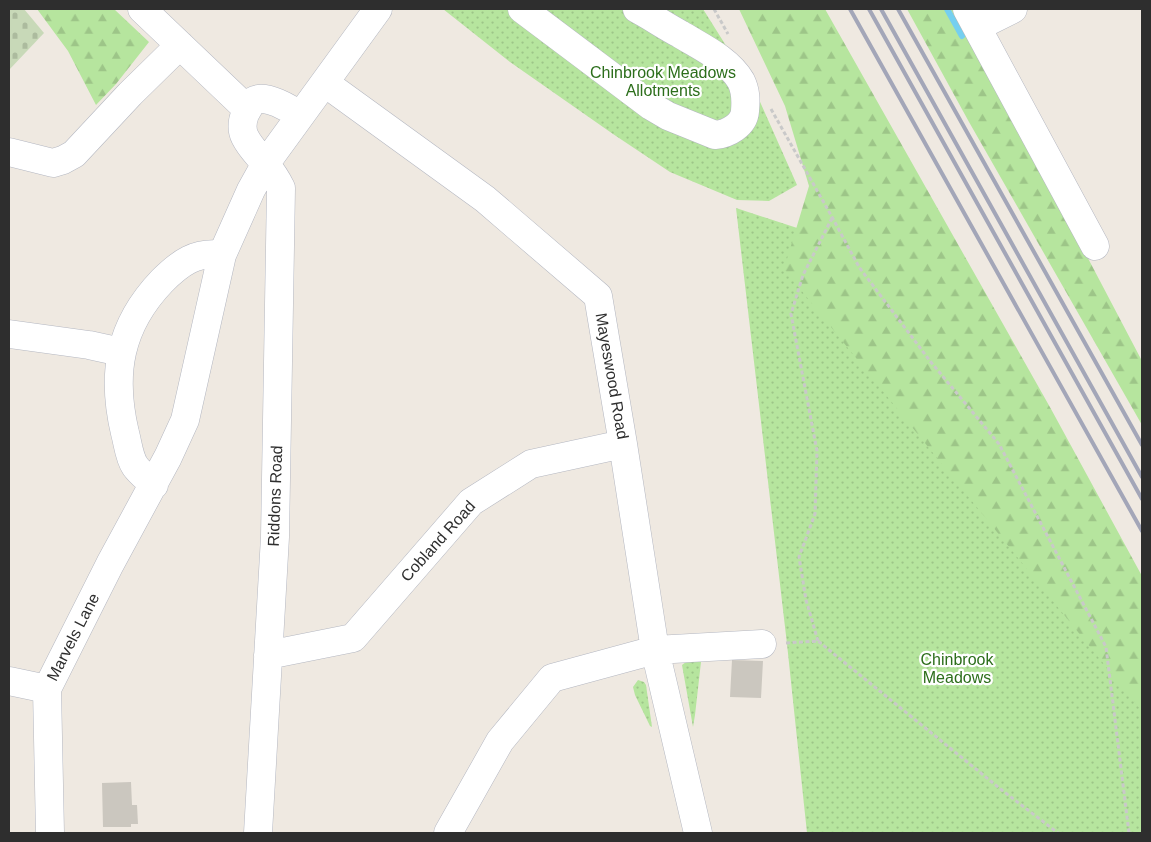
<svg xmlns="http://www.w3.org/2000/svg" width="1151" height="842" font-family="Helvetica,sans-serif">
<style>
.green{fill:url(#green-dots)}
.forest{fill:url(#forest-firs)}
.cemetery{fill:url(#cemetery-stones)}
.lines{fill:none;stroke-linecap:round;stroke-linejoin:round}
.stream{stroke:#75cff0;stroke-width:6}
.building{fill:#cbc7bf}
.minor-casing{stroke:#b4b7c1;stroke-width:29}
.path{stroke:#c9c9c9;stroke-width:3;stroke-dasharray:4 2.5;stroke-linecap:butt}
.minor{stroke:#fff;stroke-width:28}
.rail{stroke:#a3a6b8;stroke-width:4}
.labels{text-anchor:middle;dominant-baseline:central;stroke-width:4.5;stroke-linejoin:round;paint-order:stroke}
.park-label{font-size:16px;fill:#2c6e1b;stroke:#fff}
.street-label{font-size:16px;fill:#2e2e2e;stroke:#fff}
</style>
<defs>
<pattern id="green-dots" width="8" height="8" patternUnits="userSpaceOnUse" patternTransform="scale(1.25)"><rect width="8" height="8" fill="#b6e59e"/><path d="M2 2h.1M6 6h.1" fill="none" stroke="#9dc588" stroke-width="1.8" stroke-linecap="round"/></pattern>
<pattern id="forest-firs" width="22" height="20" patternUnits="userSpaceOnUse" patternTransform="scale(1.25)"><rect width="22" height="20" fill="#b6e59e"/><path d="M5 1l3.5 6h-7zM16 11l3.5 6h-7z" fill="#9dc588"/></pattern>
<pattern id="cemetery-stones" width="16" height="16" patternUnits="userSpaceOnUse" patternTransform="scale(1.25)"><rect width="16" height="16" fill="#c8d9b8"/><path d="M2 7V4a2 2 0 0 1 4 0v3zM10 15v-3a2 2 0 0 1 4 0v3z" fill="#acbb9e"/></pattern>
</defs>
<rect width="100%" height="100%" fill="#efe9e1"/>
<path class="green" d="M 443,9 L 703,9 L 757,95 L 797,185 L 769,201 L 737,200 L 670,172 L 613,134 L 510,62 Z
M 736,208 L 886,257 L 1142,652 L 1142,833 L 807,833 L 787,644 Z
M 699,659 L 701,662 L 695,715 L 693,727 L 682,665 L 686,662 Z
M 638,680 L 644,682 L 646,685 L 652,727 L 650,726 L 635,695 L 633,687 Z"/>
<path class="forest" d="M 37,9 L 114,9 L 149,42 L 116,84 L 96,105 L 68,51 Z
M 739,9 L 825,9 L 1051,409 L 1142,576 L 1142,711 L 784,269 L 809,186 L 785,106 Z
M 907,9 L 957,9 L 1142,361 L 1142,425 L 969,122 Z"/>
<path class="cemetery" d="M 9,9 L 24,9 L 44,33 L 9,70 Z"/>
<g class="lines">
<path class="stream" d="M 947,9 L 962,36"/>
</g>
<path class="building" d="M 732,660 L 763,661 L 761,698 L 730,697 Z
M 131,782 L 132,805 L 137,805 L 138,824 L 131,824 L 131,827 L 103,827 L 102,783 Z"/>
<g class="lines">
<defs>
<path id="minor" d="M 142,9 L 247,109
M 522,9 L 651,106 L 668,116 L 715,135 C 728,134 744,125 745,111 C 746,100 746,91 741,81 C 728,59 701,47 680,34 C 665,26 652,17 637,9
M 967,9 L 1095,246
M 977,27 L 1013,9
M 325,83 L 485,199 L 598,296 L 623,444 L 655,650 L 698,833
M 9,152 L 53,163 L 63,160 L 74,154 L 130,94 L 180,45
M 9,334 L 89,345 L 121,352
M 154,485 C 148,479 140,473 135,466 C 129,457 128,444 125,433 C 111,374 119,326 162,281 C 180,263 196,251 222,255
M 268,655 L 353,638 L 471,502 L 531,464 L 623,444
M 9,681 L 47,689
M 50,833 L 47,689 L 110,564 L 168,457 L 185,420 L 222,255 L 251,190 L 266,163 L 378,9
M 258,833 L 275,537 L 281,188 C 277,180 272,172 266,165 C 259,155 251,149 245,137 C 241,129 242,122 245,114 C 247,111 250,104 253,101 C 265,93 291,109 300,116
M 448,833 L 500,741 L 552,678 L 655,650 L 762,644"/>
</defs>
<use href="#minor" class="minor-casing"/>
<path class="path" d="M 714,9 L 728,34
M 771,109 L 832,217 L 859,267 L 930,361 L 999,444 L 1106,647 L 1129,833
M 818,641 L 806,600 L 799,557 L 815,514 L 817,451 L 791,314 L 803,275 L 832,218
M 786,643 L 818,641 L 1003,791 L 1058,833"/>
<use href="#minor" class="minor"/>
<path class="rail" d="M 850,9 L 1142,531
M 869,9 L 1142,499
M 881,9 L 1142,477
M 898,9 L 1142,445"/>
</g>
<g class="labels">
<g class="park-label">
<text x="663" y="72">Chinbrook Meadows<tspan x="663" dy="18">Allotments</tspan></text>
<text x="957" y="659">Chinbrook<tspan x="957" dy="18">Meadows</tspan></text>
</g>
<g class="street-label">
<text transform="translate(612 376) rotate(80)">Mayeswood Road</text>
<text transform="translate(275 496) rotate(-88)">Riddons Road</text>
<text transform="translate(438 541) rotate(-48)">Cobland Road</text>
<text transform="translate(73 637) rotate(-63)">Marvels Lane</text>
</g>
</g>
<rect width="1151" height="842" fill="none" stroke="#2e2e2e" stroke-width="20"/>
</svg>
